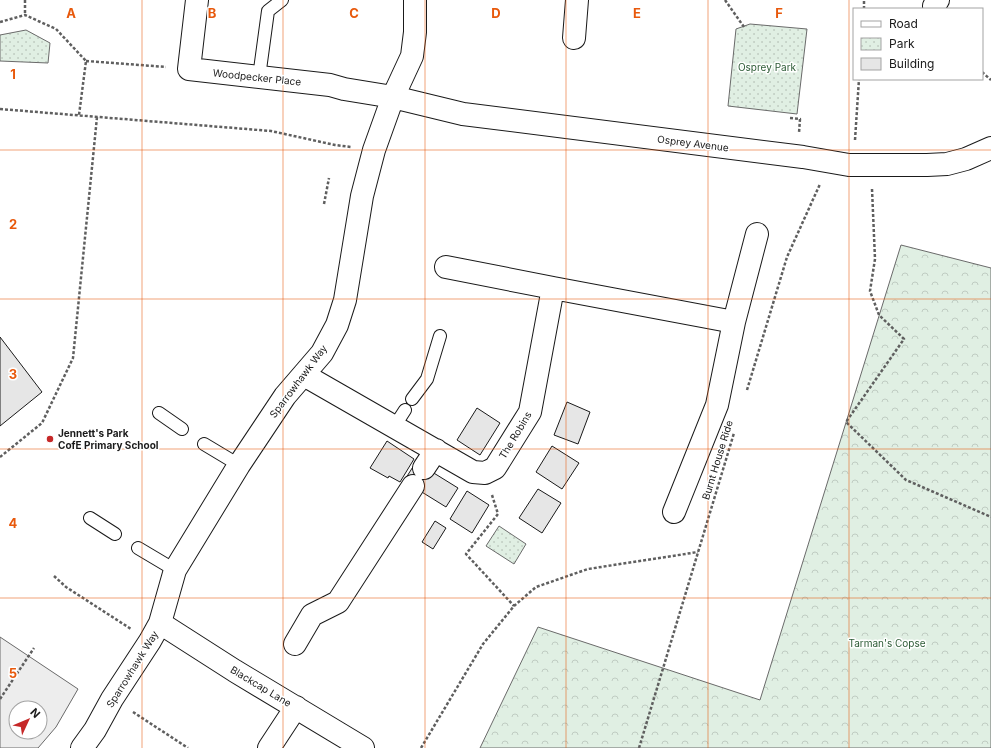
<svg xmlns="http://www.w3.org/2000/svg" width="991" height="748" font-family="Inter,sans-serif">
<style>
.forest{fill:url(#forest-crowns);stroke:#6a6a6a}
.park{fill:url(#park-dots);stroke:#6a6a6a}
.parking{fill:#ededed;stroke:#6a6a6a;fill-rule:evenodd}
.building{fill:#e6e6e6;stroke:#1a1a1a}
.lines{fill:none;stroke-linecap:round;stroke-linejoin:round}
.lane-casing{stroke:#1a1a1a;stroke-width:14}
.street-casing{stroke:#1a1a1a;stroke-width:24}
.path{stroke:#5f5f5f;stroke-width:2.5;stroke-dasharray:3 2;stroke-linecap:butt}
.lane{stroke:#fff;stroke-width:12}
.street{stroke:#fff;stroke-width:22}
.grid{fill:none;stroke:#e8590c;stroke-width:1;stroke-opacity:0.55}
.poi-dot{fill:#c62828;stroke:#fff;stroke-width:1.5}
.labels{text-anchor:middle;dominant-baseline:central;stroke-width:3;stroke-linejoin:round;paint-order:stroke}
.park-label{font-size:10px;fill:#2b5a34;stroke:#fff}
.street-label{font-size:10px;fill:#1a1a1a;stroke:#fff}
.poi-label{font-size:10px;font-weight:bold;fill:#1a1a1a;stroke:#fff;text-anchor:start}
.grid-label{font-size:13px;text-anchor:middle;font-weight:bold;fill:#e8590c;stroke:#fff;stroke-width:3;stroke-linejoin:round;paint-order:stroke}
</style>
<defs>
<pattern id="forest-crowns" width="20" height="18" patternUnits="userSpaceOnUse"><rect width="20" height="18" fill="#e0efe3"/><path d="M2 6a3 3 0 1 1 6 0M12 15a3 3 0 1 1 6 0" fill="none" stroke="#c0ccc2"/></pattern>
<pattern id="park-dots" width="8" height="8" patternUnits="userSpaceOnUse"><rect width="8" height="8" fill="#e0efe3"/><path d="M2 2h.1M6 6h.1" fill="none" stroke="#c0ccc2" stroke-width="1.8" stroke-linecap="round"/></pattern>
</defs>
<rect width="100%" height="100%" fill="#fff"/>
<path class="forest" d="M 901,245 L 991,268 L 991,748 L 480,748 L 538,627 L 760,700 Z"/>
<path class="park" d="M 750,24 L 807,29 L 797,114 L 728,106 L 736,29 Z
M 26,30 L 50,43 L 48,63 L 0,61 L 0,35 Z
M 499,526 L 526,544 L 514,564 L 486,546 Z"/>
<path class="parking" d="M 0,637 L 78,689 L 56,727 L 38,748 L 0,748 ZM 16,708 L 40,708 L 40,732 L 16,732 Z"/>
<path class="building" d="M 0,337 L 42,392 L 0,426 Z
M 567,402 L 590,412 L 578,444 L 554,435 Z
M 477,408 L 500,423 L 480,455 L 457,440 Z
M 387,441 L 414,459 L 400,482 L 389,476 L 388,478 L 370,468 Z
M 552,446 L 579,463 L 562,489 L 536,472 Z
M 416,462 L 458,488 L 446,507 L 404,481 Z
M 538,489 L 561,503 L 542,533 L 519,518 Z
M 467,491 L 489,505 L 472,533 L 450,519 Z
M 435,521 L 446,528 L 433,549 L 422,542 Z"/>
<g class="lines">
<defs>
<path id="lane" d="M 259,77 L 268,11 L 282,0
M 412,399 L 427,379 L 440,336
M 159,413 L 182,429
M 394,427 L 405,410
M 204,444 L 239,465
M 90,518 L 115,534
M 138,548 L 175,570"/>
<path id="street" d="M 197,0 L 189,69 L 330,85 L 344,89 L 393,97 L 463,114 L 803,157 L 849,165 L 927,165 L 947,164 L 966,159 L 991,148
M 934,6 L 938,0
M 574,38 L 577,0
M 446,267 L 553,288
M 734,322 L 757,234
M 304,375 L 473,472 L 485,473 L 495,468 L 530,412 L 553,288 L 734,322 L 717,405 L 674,512
M 424,468 L 436,450
M 160,623 L 235,671 L 363,748
M 295,644 L 312,615 L 338,602 L 413,486
M 82,748 L 95,730 L 112,699 L 150,641 L 160,623 L 175,570 L 239,465 L 285,396 L 322,353 L 337,325 L 345,300 L 362,196 L 374,150 L 393,97 L 412,56 L 415,32 L 415,0
M 269,748 L 296,707"/>
</defs>
<use href="#lane" class="lane-casing"/>
<use href="#street" class="street-casing"/>
<path class="path" d="M 25,0 L 25,15
M 725,0 L 744,27
M 864,9 L 864,0
M 0,22 L 25,15 L 56,29 L 86,61 L 79,115
M 86,61 L 166,67
M 982,72 L 991,80
M 0,109 L 271,131 L 335,145 L 351,147
M 790,118 L 800,119 L 799,133
M 855,140 L 859,79
M 872,189 L 875,259 L 870,291 L 879,315 L 904,339 L 846,422 L 906,480 L 991,517
M 324,204 L 329,178
M 747,390 L 787,257 L 820,184
M 0,457 L 42,423 L 73,358 L 97,117
M 492,495 L 498,514 L 466,554 L 514,606
M 54,576 L 66,587 L 131,629
M 0,699 L 34,648
M 133,712 L 188,748
M 421,748 L 483,644 L 514,606 L 536,587 L 588,569 L 698,552
M 639,748 L 734,433"/>
<use href="#lane" class="lane"/>
<use href="#street" class="street"/>
</g>
<path class="grid" d="M 142,0 L 142,748M 283,0 L 283,748M 425,0 L 425,748M 566,0 L 566,748M 708,0 L 708,748M 849,0 L 849,748M 0,150 L 991,150M 0,299 L 991,299M 0,449 L 991,449M 0,598 L 991,598"/>
<circle class="poi-dot" cx="50" cy="439" r="4"/>
<g class="labels">
<g class="park-label">
<text x="767" y="67">Osprey Park</text>
<text x="887" y="643">Tarman's Copse</text>
</g>
<g class="street-label">
<text transform="translate(257 77) rotate(6)">Woodpecker Place</text>
<text transform="translate(693 143) rotate(7)">Osprey Avenue</text>
<text transform="translate(298 381) rotate(-53)">Sparrowhawk Way</text>
<text transform="translate(515 435) rotate(-59)">The Robins</text>
<text transform="translate(717 460) rotate(-73)">Burnt House Ride</text>
<text transform="translate(132 669) rotate(-58)">Sparrowhawk Way</text>
<text transform="translate(261 686) rotate(31)">Blackcap Lane</text>
</g>
<g class="poi-label">
<text x="58" y="433">Jennett's Park<tspan x="58" dy="12">CofE Primary School</tspan></text>
</g>
</g>
<g class="grid-label">
<text x="71" y="18">A</text>
<text x="212" y="18">B</text>
<text x="354" y="18">C</text>
<text x="496" y="18">D</text>
<text x="637" y="18">E</text>
<text x="779" y="18">F</text>
<text x="13" y="79">1</text>
<text x="13" y="229">2</text>
<text x="13" y="379">3</text>
<text x="13" y="528">4</text>
<text x="13" y="678">5</text>
</g>
<rect x="853" y="8" width="130" height="72" fill="#ffffff" stroke="#a3a3a3"/>
<rect x="861" y="21" width="20" height="6" fill="#ffffff" stroke="#a3a3a3"/>
<text x="889" y="28" font-size="12" fill="#1a1a1a">Road</text>
<rect x="861" y="38" width="20" height="12" fill="url(#park-dots)" stroke="#a3a3a3"/>
<text x="889" y="48" font-size="12" fill="#1a1a1a">Park</text>
<rect x="861" y="58" width="20" height="12" fill="#e6e6e6" stroke="#a3a3a3"/>
<text x="889" y="68" font-size="12" fill="#1a1a1a">Building</text>
<g transform="translate(28 720) rotate(46)"><circle r="19" fill="#ffffff" stroke="#a3a3a3"/>
<path d="M0-3L7 15L0 10L-7 15Z" fill="#c62828"/>
<text y="-6" font-size="11" font-weight="bold" text-anchor="middle" fill="#1a1a1a">N</text>
</g>
</svg>
